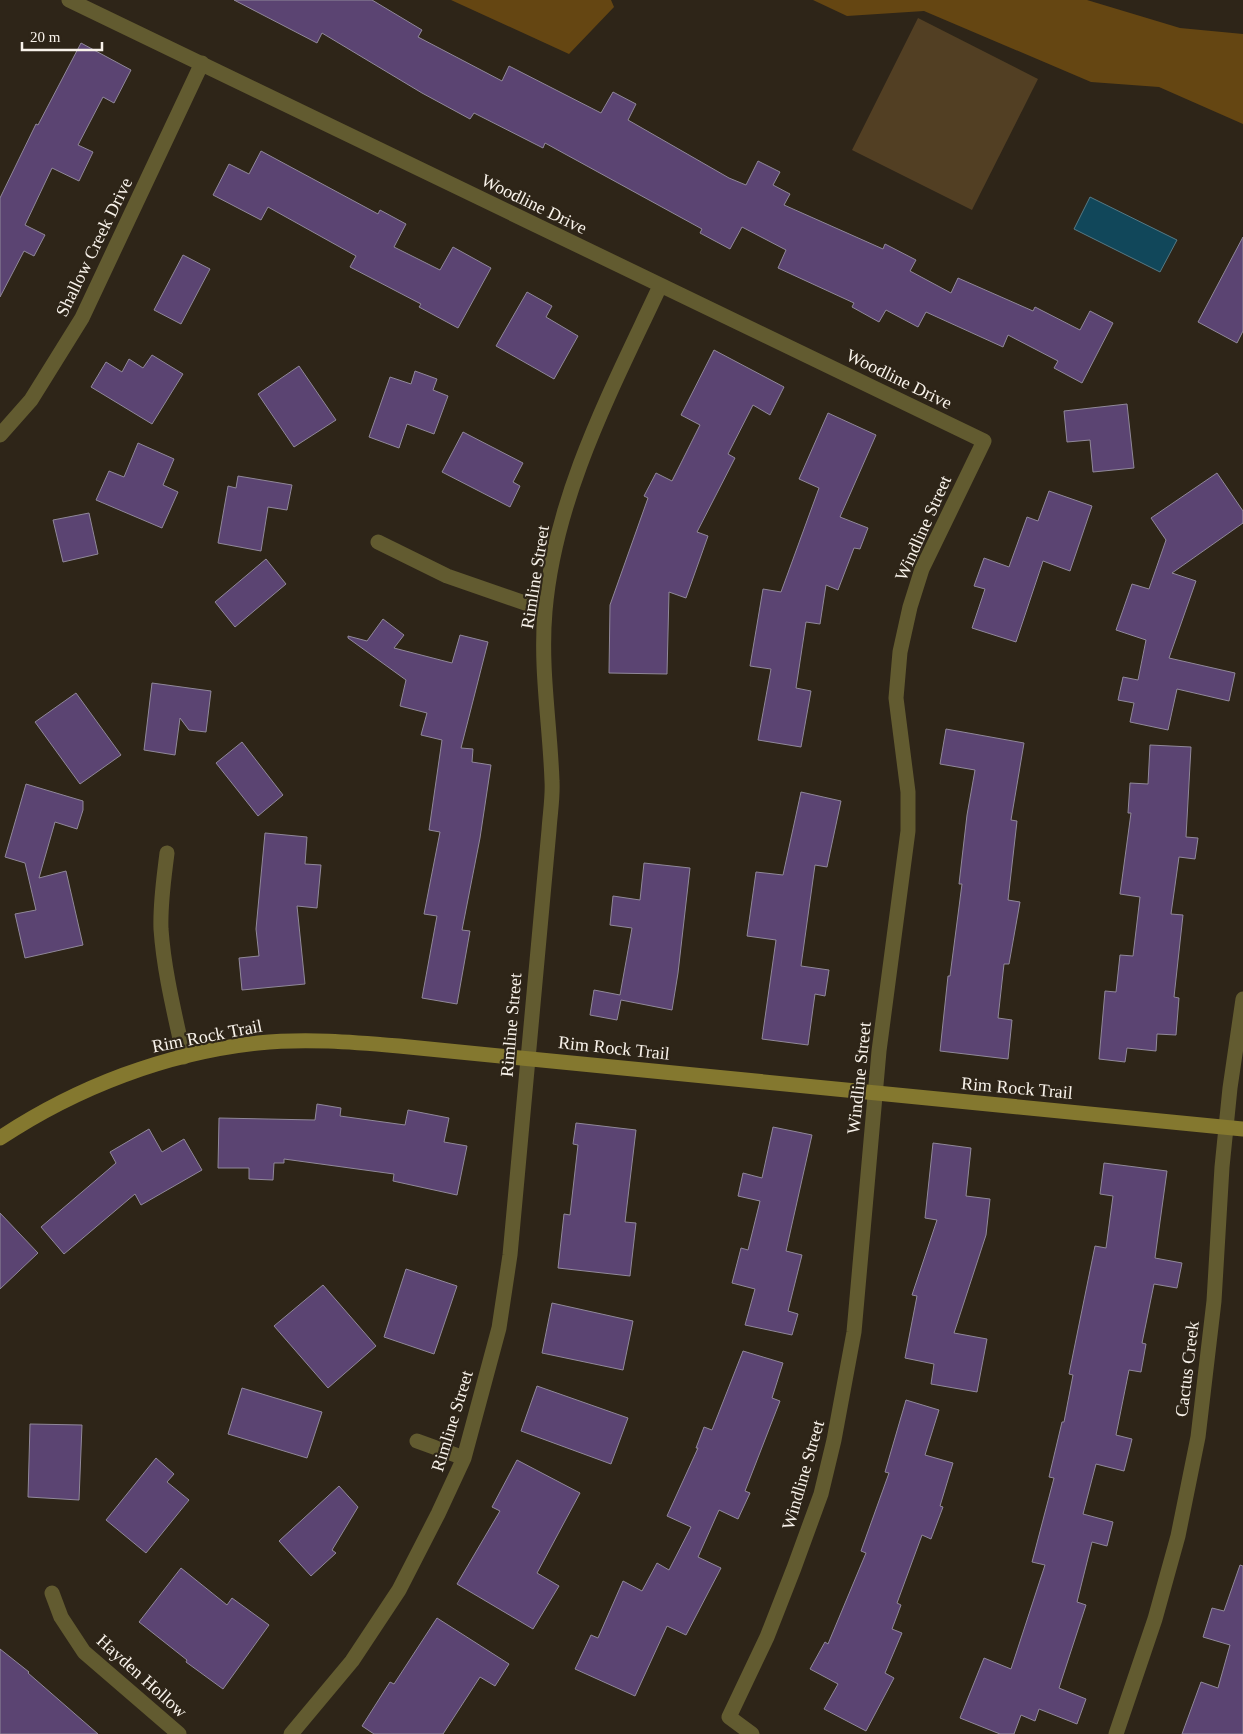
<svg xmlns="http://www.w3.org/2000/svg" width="1243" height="1734" font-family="'Times New Roman',serif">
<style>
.green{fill:#523f23}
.forest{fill:#654612}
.water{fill:#11475a;stroke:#567a85}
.building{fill:#5b4472;stroke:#908899}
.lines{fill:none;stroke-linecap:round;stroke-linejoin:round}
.street{stroke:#625b30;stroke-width:15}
.secondary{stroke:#84782f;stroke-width:15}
.labels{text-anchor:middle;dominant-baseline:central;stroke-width:4.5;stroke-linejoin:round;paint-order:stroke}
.street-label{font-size:18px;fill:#f8f2ea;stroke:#2e2518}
</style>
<rect width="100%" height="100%" fill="#2e2518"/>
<path class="green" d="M 918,18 L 1038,79 L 972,210 L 852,150 Z"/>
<path class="forest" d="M 451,0 L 611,0 L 614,7 L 569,54 Z
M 813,0 L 1087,0 L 1180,28 L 1243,34 L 1243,124 L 1159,87 L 1091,82 L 924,11 L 847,16 Z"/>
<path class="water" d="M 1090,197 L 1177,240 L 1160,272 L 1074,229 Z"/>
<path class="building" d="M 234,0 L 372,0 L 422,30 L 418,37 L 502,81 L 509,66 L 601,113 L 613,92 L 636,104 L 628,120 L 729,178 L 746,185 L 758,161 L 780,172 L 773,185 L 790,194 L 784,205 L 883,249 L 885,244 L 916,260 L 910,271 L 951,293 L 958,278 L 1033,311 L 1035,307 L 1080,330 L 1090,311 L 1113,323 L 1082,383 L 1054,368 L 1058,361 L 1008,335 L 1003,347 L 926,312 L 918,327 L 886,310 L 879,322 L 852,307 L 854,303 L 778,268 L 786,250 L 742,227 L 730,249 L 700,233 L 702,229 L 545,143 L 543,148 L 474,113 L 470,119 L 422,93 L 322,33 L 317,43 Z
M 81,43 L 131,70 L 114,103 L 103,97 L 78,145 L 93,152 L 79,181 L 52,168 L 25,225 L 45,235 L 34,256 L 24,251 L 0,297 L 0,198 L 36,124 L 38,125 Z
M 261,151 L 378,214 L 380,210 L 406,224 L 394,247 L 440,270 L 453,247 L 491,268 L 458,328 L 419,307 L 421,304 L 350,267 L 356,256 L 268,207 L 261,220 L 213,195 L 229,164 L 249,174 Z
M 1243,237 L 1243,331 L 1237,343 L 1198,322 Z
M 183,255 L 210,269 L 181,324 L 154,310 Z
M 527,292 L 552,306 L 546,317 L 578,336 L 554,379 L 496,346 Z
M 714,350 L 784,387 L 770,415 L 753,405 L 728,454 L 735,458 L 697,532 L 708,536 L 686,598 L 669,592 L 667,674 L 609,673 L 610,605 L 648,498 L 644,496 L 656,473 L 672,481 L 700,425 L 681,415 Z
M 152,355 L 183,374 L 152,424 L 91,387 L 106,362 L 122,372 L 129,359 L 143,368 Z
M 299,366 L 336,420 L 294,447 L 258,394 Z
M 415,371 L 437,379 L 433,390 L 448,396 L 434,434 L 407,424 L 399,448 L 369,437 L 390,377 L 411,384 Z
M 1127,404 L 1134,468 L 1093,472 L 1090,440 L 1067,442 L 1064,411 Z
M 828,413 L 876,435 L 840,517 L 868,528 L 860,549 L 854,548 L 838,590 L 826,585 L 820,624 L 806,622 L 796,688 L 811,691 L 801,747 L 758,740 L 771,669 L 750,666 L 763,589 L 781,592 L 819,488 L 799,479 Z
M 463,432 L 523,463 L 513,482 L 520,486 L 510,507 L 442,472 Z
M 138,443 L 174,459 L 163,485 L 178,492 L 162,528 L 96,500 L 109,471 L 124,477 Z
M 1217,473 L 1243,511 L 1243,523 L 1172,573 L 1196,581 L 1169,658 L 1235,673 L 1229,701 L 1177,689 L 1168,730 L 1130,722 L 1134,703 L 1118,700 L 1123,677 L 1138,680 L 1146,640 L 1116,630 L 1132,584 L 1149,589 L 1166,540 L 1151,518 Z
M 238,476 L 292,485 L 287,510 L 268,507 L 261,551 L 218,543 L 228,486 L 236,488 Z
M 1049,491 L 1092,506 L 1070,571 L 1043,561 L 1016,642 L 972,628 L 985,589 L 974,586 L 984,558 L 1009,567 L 1027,517 L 1038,521 Z
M 89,513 L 98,554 L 63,562 L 53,520 Z
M 266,559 L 286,584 L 235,627 L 215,602 Z
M 383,619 L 404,635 L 394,648 L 452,663 L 460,635 L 488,642 L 461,748 L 473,749 L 472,762 L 491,765 L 480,838 L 462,930 L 470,931 L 457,1004 L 422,998 L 437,916 L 424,914 L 440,832 L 429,830 L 442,740 L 421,735 L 427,713 L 400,706 L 406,680 L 348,638 L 348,636 L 367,641 Z
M 152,683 L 211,691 L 206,732 L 189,730 L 180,718 L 175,755 L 144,750 Z
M 76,693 L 121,755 L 80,784 L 35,722 Z
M 946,729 L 1024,743 L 1011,820 L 1017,821 L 1008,900 L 1020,902 L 1009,964 L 1004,964 L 998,1018 L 1012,1020 L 1008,1059 L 940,1051 L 948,976 L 950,976 L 962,884 L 959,884 L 967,815 L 975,770 L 940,764 Z
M 242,742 L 283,795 L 258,816 L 216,763 Z
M 1150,745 L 1191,747 L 1186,837 L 1198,838 L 1195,859 L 1179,857 L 1171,914 L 1183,915 L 1174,997 L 1179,998 L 1176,1035 L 1157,1034 L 1156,1051 L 1127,1048 L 1125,1062 L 1099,1059 L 1105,991 L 1116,992 L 1120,955 L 1133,956 L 1140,897 L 1120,894 L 1131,813 L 1128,813 L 1130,783 L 1148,784 Z
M 26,784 L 83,801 L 83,810 L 77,829 L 55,822 L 39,878 L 66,871 L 83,945 L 25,958 L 15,914 L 36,910 L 25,863 L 5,857 Z
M 801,792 L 841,801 L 827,867 L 815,865 L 801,966 L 829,970 L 825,996 L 815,994 L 808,1045 L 762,1039 L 776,940 L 747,936 L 756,872 L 783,875 Z
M 265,833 L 307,837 L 305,864 L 321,865 L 317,908 L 297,906 L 305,984 L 242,990 L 239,958 L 259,956 L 256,929 Z
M 644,863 L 690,868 L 678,973 L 672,1010 L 621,1000 L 617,1020 L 590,1015 L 594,990 L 620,995 L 632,928 L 610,925 L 613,896 L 640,900 Z
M 317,1104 L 341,1108 L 340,1116 L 405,1125 L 408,1110 L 449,1118 L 444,1142 L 467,1146 L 457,1195 L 393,1181 L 394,1174 L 284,1159 L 284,1163 L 274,1163 L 273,1180 L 249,1179 L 249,1168 L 218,1168 L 219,1118 L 315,1120 Z
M 576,1123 L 636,1130 L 625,1222 L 636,1223 L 630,1276 L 558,1268 L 564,1214 L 570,1215 L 578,1145 L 573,1144 Z
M 773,1127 L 812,1135 L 786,1251 L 802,1255 L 788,1311 L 798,1314 L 792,1335 L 745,1325 L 755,1289 L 732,1283 L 741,1248 L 748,1250 L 760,1201 L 738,1196 L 743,1173 L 762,1178 Z
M 149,1129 L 162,1152 L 184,1139 L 202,1170 L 141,1205 L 135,1194 L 64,1254 L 41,1227 L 116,1163 L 110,1152 Z
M 933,1143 L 971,1148 L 966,1196 L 990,1199 L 986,1235 L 954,1333 L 987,1339 L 977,1392 L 931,1384 L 934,1364 L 905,1358 L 917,1296 L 912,1295 L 937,1220 L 925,1218 Z
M 1104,1163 L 1167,1171 L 1155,1258 L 1182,1263 L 1177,1288 L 1154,1284 L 1142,1343 L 1146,1344 L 1141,1372 L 1129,1370 L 1116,1435 L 1132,1439 L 1124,1471 L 1096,1464 L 1083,1514 L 1113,1522 L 1107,1546 L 1092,1542 L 1077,1602 L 1086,1605 L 1059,1688 L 1086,1699 L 1077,1724 L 1039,1709 L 1035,1721 L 1021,1715 L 1014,1734 L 1000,1734 L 960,1718 L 984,1658 L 1011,1669 L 1045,1565 L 1032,1562 L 1054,1478 L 1049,1477 L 1062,1422 L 1064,1422 L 1073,1375 L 1069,1374 L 1095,1246 L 1106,1248 L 1113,1196 L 1100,1194 Z
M 0,1213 L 38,1253 L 0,1289 Z
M 406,1269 L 457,1286 L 434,1354 L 384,1337 Z
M 323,1285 L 376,1346 L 328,1388 L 274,1326 Z
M 552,1303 L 633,1321 L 623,1370 L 542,1353 Z
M 743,1351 L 783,1363 L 772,1398 L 780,1401 L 745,1491 L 750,1493 L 738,1519 L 719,1510 L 698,1557 L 721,1568 L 686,1635 L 667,1626 L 635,1696 L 575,1669 L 591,1635 L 598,1638 L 623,1581 L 642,1591 L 657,1563 L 669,1570 L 691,1527 L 667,1516 L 698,1448 L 696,1448 L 704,1427 L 712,1430 Z
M 537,1386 L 628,1418 L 611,1464 L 521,1431 Z
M 242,1388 L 322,1412 L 307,1458 L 228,1434 Z
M 906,1400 L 939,1410 L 925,1455 L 953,1463 L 940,1506 L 943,1507 L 931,1539 L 922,1535 L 897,1603 L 901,1605 L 892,1629 L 902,1633 L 885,1673 L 894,1678 L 866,1731 L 824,1709 L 838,1684 L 810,1669 L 825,1642 L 828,1644 L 866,1553 L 861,1551 L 889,1473 L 885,1472 Z
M 30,1424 L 82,1425 L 79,1500 L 28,1497 Z
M 156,1458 L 174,1474 L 167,1482 L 189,1500 L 146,1553 L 106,1520 Z
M 517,1460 L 580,1493 L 537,1573 L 559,1586 L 533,1629 L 457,1584 L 500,1511 L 492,1507 Z
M 339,1486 L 358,1507 L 332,1550 L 336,1553 L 311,1576 L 279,1541 Z
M 1240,1565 L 1243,1566 L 1243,1734 L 1182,1734 L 1201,1682 L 1218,1688 L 1230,1645 L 1203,1637 L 1212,1608 L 1224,1611 Z
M 181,1568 L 227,1605 L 232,1598 L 269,1625 L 223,1689 L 186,1662 L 187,1660 L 139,1622 Z
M 437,1618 L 509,1664 L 495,1686 L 480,1677 L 443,1734 L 374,1734 L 362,1726 L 390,1682 L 394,1684 Z
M 0,1649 L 29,1672 L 28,1673 L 98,1734 L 0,1734 Z"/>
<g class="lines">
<path class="street" d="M 69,0 L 984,441 L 922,569 L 910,607 L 900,652 L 896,698 L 908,792 L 908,831 L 879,1051 L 854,1332 L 834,1440 L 821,1494 L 794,1568 L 767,1637 L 729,1717 L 752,1734
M 0,435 L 31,400 L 82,318 L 202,63
M 378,542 L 447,576 L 545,610
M 167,853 C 164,878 160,903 161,929 C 164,972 175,1015 184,1057
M 417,1441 L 464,1458
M 52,1593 L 61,1617 L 84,1652 L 179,1734
M 291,1734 L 352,1661 L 399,1590 L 438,1514 L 464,1458 L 499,1328 L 510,1255 L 549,830 C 550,814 553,797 552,781 C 550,724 540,668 545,611 C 555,495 612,389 660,286
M 1116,1734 L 1155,1619 L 1178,1536 L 1198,1437 L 1214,1301 L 1222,1167 L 1230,1088 L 1243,999"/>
<path class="secondary" d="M 0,1138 C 77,1087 166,1053 258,1043 C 305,1038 352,1042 399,1046 L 1243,1129"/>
</g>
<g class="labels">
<g class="street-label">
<text transform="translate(534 204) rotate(26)">Woodline Drive</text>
<text transform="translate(94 247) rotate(-64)">Shallow Creek Drive</text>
<text transform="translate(899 379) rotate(26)">Woodline Drive</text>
<text transform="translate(923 528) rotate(-66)">Windline Street</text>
<text transform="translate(535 577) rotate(-81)">Rimline Street</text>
<text transform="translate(511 1025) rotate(-85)">Rimline Street</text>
<text transform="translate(207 1036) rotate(-11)">Rim Rock Trail</text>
<text transform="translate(614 1048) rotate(6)">Rim Rock Trail</text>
<text transform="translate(859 1078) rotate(-84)">Windline Street</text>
<text transform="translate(1017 1088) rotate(5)">Rim Rock Trail</text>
<text transform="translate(1187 1369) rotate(-83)">Cactus Creek</text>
<text transform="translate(452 1421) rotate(-73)">Rimline Street</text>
<text transform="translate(803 1475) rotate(-74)">Windline Street</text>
<text transform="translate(142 1676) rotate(42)">Hayden Hollow</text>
</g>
</g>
<path d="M22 42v8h80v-8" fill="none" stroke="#f8f2ea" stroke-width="2.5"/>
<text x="30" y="42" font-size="15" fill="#f8f2ea" stroke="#2e2518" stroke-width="4" paint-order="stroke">20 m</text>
</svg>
